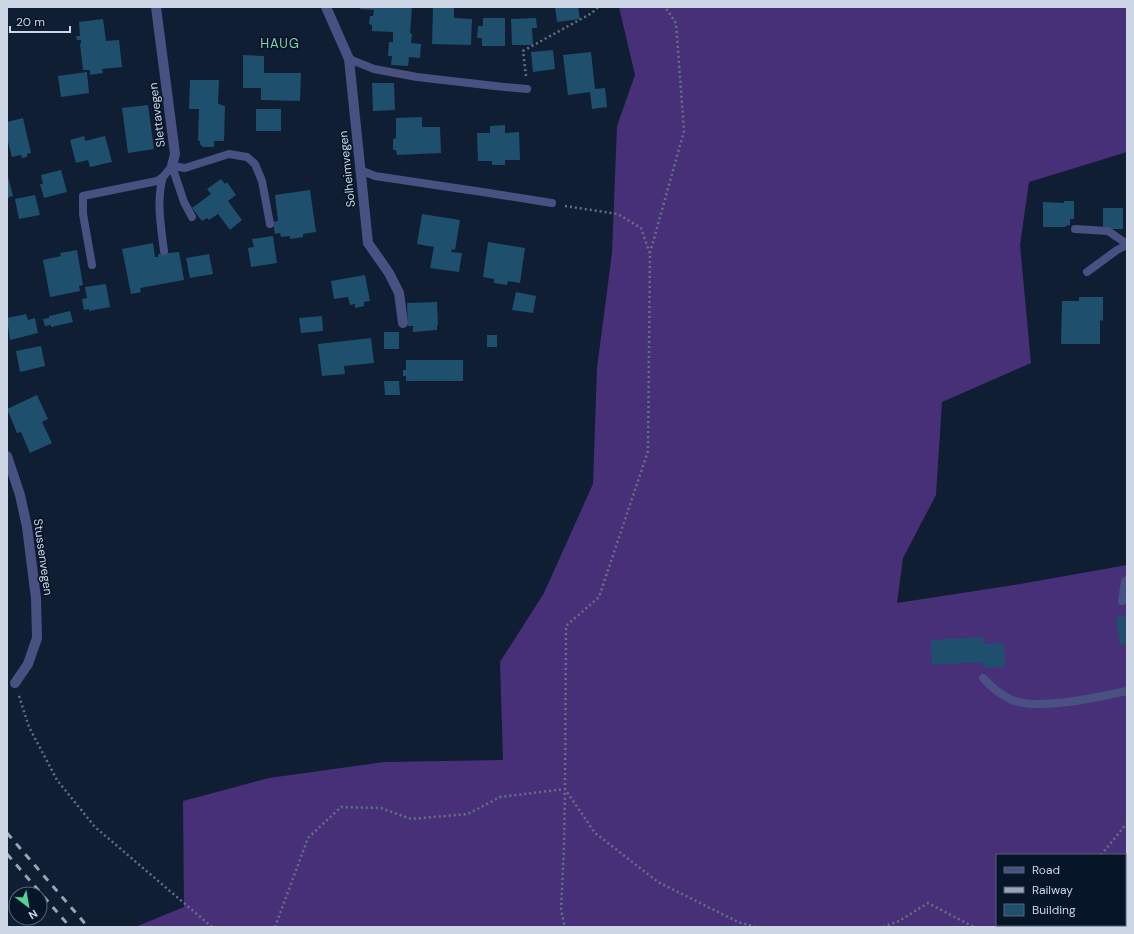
<svg xmlns="http://www.w3.org/2000/svg" width="1134" height="934" font-family="'DM Sans',sans-serif">
<style>
.forest{fill:#483079;fill-rule:evenodd}
.building{fill:#1e506d}
.lines{fill:none;stroke-linecap:round;stroke-linejoin:round}
.path{stroke:#647182;stroke-width:2.5;stroke-dasharray:2 3;stroke-linecap:butt}
.lane{stroke:#495182;stroke-width:8}
.street{stroke:#495182;stroke-width:10}
.rail{stroke:#99a4b4;stroke-width:3;stroke-dasharray:7 7;stroke-linecap:butt}
.labels{text-anchor:middle;dominant-baseline:central;stroke-width:3.5;stroke-linejoin:round;paint-order:stroke}
.street-label{font-size:12px;fill:#cdd7e5;stroke:#071528}
.neighbourhood-label{font-size:13px;letter-spacing:1px;fill:#84d4aa;stroke:#071528}
</style>
<rect width="100%" height="100%" fill="#0f1e32"/>
<path class="forest" d="M 619,7 L 1127,7 L 1127,152 L 1029,182 L 1020,245 L 1031,363 L 942,402 L 936,495 L 903,558 L 897,603 L 1014,585 L 1127,565 L 1127,927 L 135,927 L 184,907 L 183,801 L 269,778 L 384,762 L 503,760 L 500,662 L 544,593 L 593,484 L 597,368 L 612,253 L 617,126 L 635,75 ZM 997,855 L 1125,855 L 1125,925 L 997,925 Z"/>
<path class="building" d="M 360,7 L 412,7 L 410,33 L 412,34 L 411,43 L 421,44 L 420,58 L 409,57 L 408,66 L 391,65 L 392,56 L 388,56 L 389,42 L 393,42 L 393,32 L 372,31 L 372,25 L 369,24 L 370,16 L 373,16 L 374,10 L 360,9 Z
M 433,7 L 454,7 L 454,18 L 472,19 L 471,45 L 432,44 Z
M 555,7 L 578,7 L 580,19 L 557,22 Z
M 483,18 L 505,18 L 505,46 L 482,46 L 482,38 L 477,38 L 478,26 L 483,26 Z
M 536,18 L 537,28 L 532,28 L 533,45 L 512,45 L 511,19 Z
M 103,19 L 106,41 L 119,40 L 122,67 L 102,69 L 103,73 L 90,75 L 90,70 L 83,70 L 80,44 L 81,43 L 81,40 L 77,40 L 76,36 L 80,36 L 79,22 Z
M 553,50 L 555,69 L 533,72 L 531,52 Z
M 591,52 L 595,89 L 605,88 L 607,107 L 592,109 L 590,92 L 568,95 L 563,55 Z
M 243,55 L 264,56 L 264,73 L 301,73 L 300,101 L 261,100 L 261,88 L 243,88 Z
M 87,72 L 89,93 L 61,97 L 58,76 Z
M 190,80 L 219,80 L 218,103 L 221,105 L 225,106 L 224,141 L 214,141 L 214,147 L 203,147 L 200,144 L 200,141 L 198,141 L 199,109 L 189,109 Z
M 372,83 L 394,83 L 395,110 L 373,111 Z
M 148,105 L 154,149 L 128,153 L 122,108 Z
M 256,109 L 281,109 L 281,131 L 256,131 Z
M 422,117 L 422,127 L 440,127 L 441,153 L 397,155 L 396,150 L 393,150 L 393,139 L 396,138 L 396,118 Z
M 23,118 L 31,153 L 27,154 L 27,157 L 22,158 L 21,155 L 12,157 L 7,138 L 7,122 Z
M 505,125 L 505,133 L 519,132 L 520,160 L 505,160 L 505,165 L 492,165 L 492,161 L 478,161 L 477,133 L 490,133 L 490,126 Z
M 84,136 L 85,141 L 105,136 L 112,162 L 90,167 L 88,160 L 76,163 L 70,140 Z
M 61,170 L 67,192 L 44,198 L 40,184 L 43,184 L 41,175 Z
M 7,173 L 13,196 L 7,198 Z
M 221,179 L 225,184 L 227,182 L 236,195 L 228,201 L 242,220 L 230,230 L 218,214 L 209,220 L 207,218 L 202,221 L 192,208 L 211,194 L 207,189 Z
M 310,190 L 316,232 L 303,234 L 303,237 L 290,239 L 290,236 L 281,237 L 280,233 L 275,234 L 273,222 L 278,221 L 275,195 Z
M 35,195 L 40,215 L 19,219 L 15,199 Z
M 1064,201 L 1074,201 L 1074,219 L 1070,219 L 1070,225 L 1065,226 L 1066,227 L 1043,227 L 1043,202 L 1064,203 Z
M 1103,208 L 1123,208 L 1123,229 L 1103,229 Z
M 422,214 L 460,220 L 455,250 L 452,249 L 451,252 L 462,253 L 459,272 L 430,268 L 434,247 L 417,244 Z
M 273,236 L 277,263 L 251,267 L 248,248 L 254,247 L 252,239 Z
M 488,242 L 525,248 L 520,283 L 508,281 L 507,285 L 494,283 L 494,279 L 483,277 Z
M 153,243 L 155,257 L 158,257 L 158,254 L 179,252 L 184,280 L 140,288 L 141,292 L 131,294 L 122,249 Z
M 77,250 L 83,285 L 79,286 L 80,291 L 50,297 L 43,260 L 61,256 L 60,253 Z
M 209,254 L 213,274 L 190,278 L 186,258 Z
M 365,275 L 370,301 L 364,302 L 364,306 L 355,308 L 355,304 L 350,305 L 348,297 L 334,299 L 331,281 Z
M 106,284 L 110,307 L 89,311 L 89,309 L 84,310 L 82,299 L 87,298 L 85,287 Z
M 516,292 L 536,296 L 533,313 L 512,310 Z
M 1079,297 L 1103,297 L 1103,321 L 1100,320 L 1100,344 L 1061,344 L 1062,301 L 1079,301 Z
M 437,302 L 438,325 L 437,325 L 437,330 L 413,332 L 413,326 L 408,326 L 407,303 Z
M 70,311 L 73,322 L 51,327 L 51,325 L 45,326 L 43,319 L 49,318 L 49,316 Z
M 26,314 L 28,320 L 35,318 L 38,333 L 10,340 L 7,318 Z
M 322,316 L 323,331 L 301,333 L 299,318 Z
M 384,332 L 399,332 L 399,349 L 384,349 Z
M 487,335 L 497,335 L 497,347 L 487,347 Z
M 371,338 L 374,363 L 344,366 L 345,374 L 322,376 L 318,344 Z
M 41,346 L 45,366 L 20,372 L 16,351 Z
M 406,360 L 463,360 L 463,381 L 406,381 L 406,376 L 403,376 L 403,370 L 406,370 Z
M 384,381 L 399,381 L 400,395 L 385,395 Z
M 37,395 L 48,419 L 42,422 L 52,443 L 30,453 L 21,432 L 17,433 L 7,409 Z
M 1127,615 L 1127,644 L 1120,645 L 1116,617 Z
M 984,637 L 984,644 L 1004,643 L 1005,667 L 983,668 L 983,662 L 932,665 L 931,640 Z"/>
<g class="lines">
<path class="path" d="M 526,76 L 523,51 L 592,13 L 598,7
M 565,206 L 618,214 L 641,228 L 650,254 L 648,451 L 599,597 L 566,626 L 565,789 L 595,833 L 658,882 L 738,922 L 756,927
M 650,253 L 684,131 L 676,23 L 665,7
M 19,696 L 29,727 L 57,780 L 95,827 L 212,927
M 1101,855 L 1127,823
M 275,927 L 308,838 L 341,807 L 381,808 L 411,819 L 468,814 L 500,797 L 565,789 L 564,846 L 561,910 L 565,927
M 883,927 L 899,921 L 928,903 L 974,927
M 1037,927 L 1039,925"/>
<path class="lane" d="M 349,59 L 374,69 L 417,77 L 495,86 L 527,89
M 172,166 L 185,168 L 229,154 L 247,157 L 255,164 L 262,181 L 270,224
M 172,166 L 184,202 L 192,217
M 360,170 L 375,176 L 489,193 L 552,203
M 163,177 C 156,201 161,226 164,251
M 1075,229 L 1108,231 L 1127,244
M 92,265 L 83,214 L 83,196 L 157,181 L 163,177 L 172,166
M 1087,272 L 1117,250 L 1127,245
M 1122,601 L 1125,581 L 1127,580
M 983,678 C 991,687 1001,695 1012,700 C 1040,711 1098,697 1127,691"/>
<path class="street" d="M 156,7 L 175,154 L 172,166
M 326,7 L 349,59 L 368,243 L 389,273 L 399,293 L 403,323
M 7,456 L 20,495 L 27,527 L 36,598 L 37,638 L 28,664 L 15,683"/>
<path class="rail" d="M 7,833 L 88,927
M 7,854 L 70,927"/>
</g>
<g class="labels">
<g class="street-label">
<text transform="translate(157 115) rotate(-97)">Slettavegen</text>
<text transform="translate(347 169) rotate(-96)">Solheimvegen</text>
<text transform="translate(43 557) rotate(82)">Stussenvegen</text>
</g>
<g class="neighbourhood-label">
<text x="280" y="43">HAUG</text>
</g>
</g>
<rect width="1134" height="934" fill="none" stroke="#cdd7e5" stroke-width="16"/>
<rect x="996" y="854" width="130" height="72" fill="#071528" stroke="#566374"/>
<rect x="1004" y="867" width="20" height="6" fill="#495182" stroke="#566374"/>
<text x="1032" y="874" font-size="12" fill="#cdd7e5">Road</text>
<rect x="1004" y="887" width="20" height="6" fill="#99a4b4" stroke="#566374"/>
<text x="1032" y="894" font-size="12" fill="#cdd7e5">Railway</text>
<rect x="1004" y="904" width="20" height="12" fill="#1e506d" stroke="#566374"/>
<text x="1032" y="914" font-size="12" fill="#cdd7e5">Building</text>
<g transform="translate(28 906) rotate(149)"><circle r="19" fill="#071528" stroke="#566374"/>
<path d="M0-3L7 15L0 10L-7 15Z" fill="#52d397"/>
<text y="-6" font-size="11" font-weight="bold" text-anchor="middle" fill="#cdd7e5">N</text>
</g>
<path d="M10 26v6h60v-6" fill="none" stroke="#cdd7e5" stroke-width="2"/>
<text x="16" y="26" font-size="12" fill="#cdd7e5" stroke="#071528" stroke-width="3" paint-order="stroke">20 m</text>
</svg>
